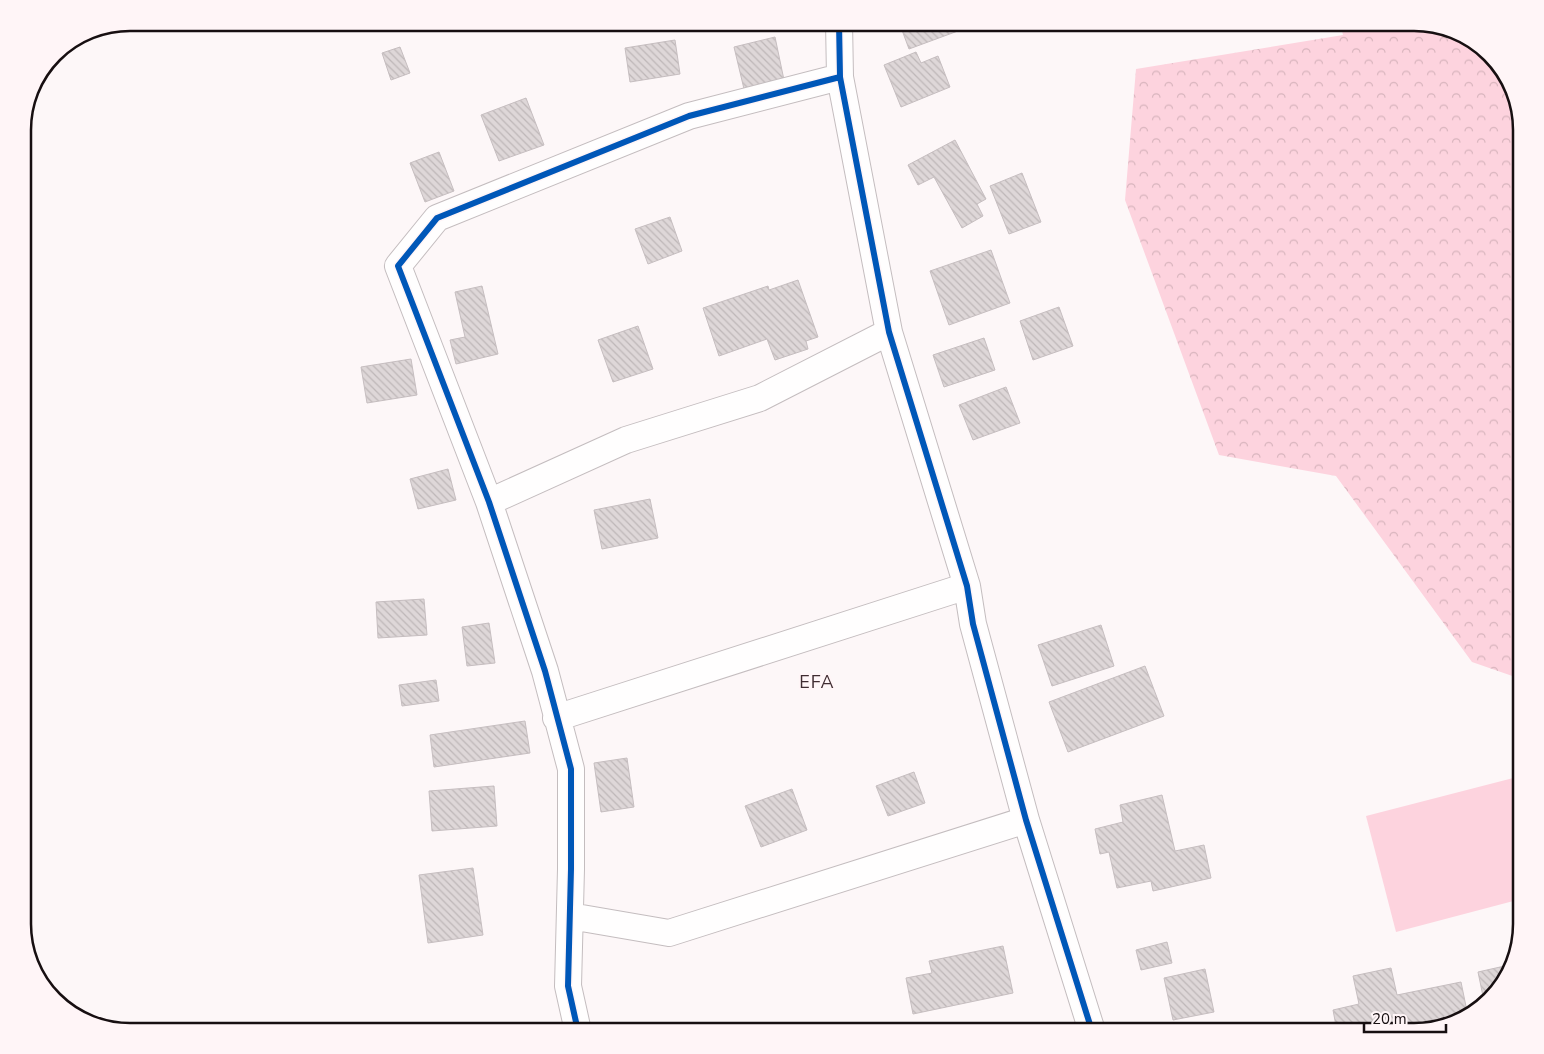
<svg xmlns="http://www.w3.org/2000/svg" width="1544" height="1054" font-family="'Nunito Sans',sans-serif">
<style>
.forest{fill:url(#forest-crowns)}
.pitch{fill:#fdd3de}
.building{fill:url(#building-back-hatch);stroke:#c6bec0}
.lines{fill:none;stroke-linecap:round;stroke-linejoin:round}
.minor-casing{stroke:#c4bdbf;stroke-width:28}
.minor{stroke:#fffefe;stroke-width:26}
.cycleway-casing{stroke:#fff5f7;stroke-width:9}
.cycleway{stroke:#0057b8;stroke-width:6}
.labels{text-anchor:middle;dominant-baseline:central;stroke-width:4;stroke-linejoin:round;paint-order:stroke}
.neighbourhood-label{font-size:18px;letter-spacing:1px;fill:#3f2c31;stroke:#fff5f7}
.rim{fill:none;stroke:#170f11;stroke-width:2.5}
</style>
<defs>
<pattern id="forest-crowns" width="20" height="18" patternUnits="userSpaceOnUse" patternTransform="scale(1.25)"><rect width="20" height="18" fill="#fdd3de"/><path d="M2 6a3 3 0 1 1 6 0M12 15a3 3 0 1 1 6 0" fill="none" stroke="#d8b4bd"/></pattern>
<pattern id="building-back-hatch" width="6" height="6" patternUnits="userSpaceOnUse" patternTransform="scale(1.25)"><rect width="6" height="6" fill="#ded7d8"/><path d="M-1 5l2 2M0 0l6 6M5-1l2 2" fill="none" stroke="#beb7b8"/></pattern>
</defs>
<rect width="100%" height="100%" fill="#fdf7f8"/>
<path class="forest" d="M 1414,23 L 1474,41 L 1510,82 L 1521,130 L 1521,679 L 1472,662 L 1336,476 L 1219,455 L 1125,200 L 1136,69 L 1343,35 L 1340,23 Z"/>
<path class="pitch" d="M 1521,776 L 1521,899 L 1396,932 L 1366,816 Z"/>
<path class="building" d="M 899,22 L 964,22 L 966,28 L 909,49 Z
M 775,37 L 784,80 L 744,89 L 734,47 Z
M 675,40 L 680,74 L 630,82 L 625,48 Z
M 400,47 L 410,73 L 391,80 L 382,53 Z
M 916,52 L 921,63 L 938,56 L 950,87 L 901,107 L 884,65 Z
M 526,98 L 544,145 L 499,161 L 481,115 Z
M 955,140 L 986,199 L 977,204 L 983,216 L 962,228 L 934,177 L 918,185 L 908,165 Z
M 439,152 L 454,191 L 425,202 L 410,163 Z
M 1022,173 L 1041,222 L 1009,234 L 990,186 Z
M 670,217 L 682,251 L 648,264 L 635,229 Z
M 991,250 L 1010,303 L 949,325 L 930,271 Z
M 798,280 L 818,337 L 806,341 L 808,349 L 775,360 L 767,339 L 719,356 L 703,308 L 768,286 L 769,290 Z
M 482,286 L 498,354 L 456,364 L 450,340 L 465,337 L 455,292 Z
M 1059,307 L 1073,346 L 1033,360 L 1020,321 Z
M 638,326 L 653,369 L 613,382 L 598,340 Z
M 984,338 L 995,370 L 944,387 L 933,355 Z
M 411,359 L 417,395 L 367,403 L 361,367 Z
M 1006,387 L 1020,423 L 973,440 L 959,405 Z
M 448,469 L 456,500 L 418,509 L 410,479 Z
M 650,499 L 658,538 L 602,549 L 594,510 Z
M 424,599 L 427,635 L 378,638 L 376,602 Z
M 489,623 L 495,663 L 467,666 L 462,627 Z
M 1101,625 L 1114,666 L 1052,686 L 1038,645 Z
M 1145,666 L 1164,716 L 1068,752 L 1049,702 Z
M 436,680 L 439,701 L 402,706 L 399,685 Z
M 525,721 L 530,753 L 434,767 L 430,735 Z
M 627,758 L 634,807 L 601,812 L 594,763 Z
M 914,772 L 925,803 L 888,816 L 876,786 Z
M 494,786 L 497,826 L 432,831 L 429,791 Z
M 792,789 L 807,830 L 761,847 L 745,806 Z
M 1162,795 L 1175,851 L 1204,845 L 1211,878 L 1153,891 L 1151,881 L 1117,888 L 1109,852 L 1100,854 L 1095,829 L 1123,822 L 1120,805 Z
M 473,868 L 483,935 L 428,943 L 419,875 Z
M 1167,942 L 1172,963 L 1141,970 L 1136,950 Z
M 1003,946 L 1013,993 L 913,1014 L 906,978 L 932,973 L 929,961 Z
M 1509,965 L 1503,984 L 1484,1001 L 1478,972 Z
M 1391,968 L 1397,995 L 1461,982 L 1468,1016 L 1407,1031 L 1337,1031 L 1333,1010 L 1359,1004 L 1353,976 Z
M 1205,969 L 1214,1012 L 1173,1020 L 1164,978 Z"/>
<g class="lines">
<defs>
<path id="minor" d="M 839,22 L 840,77 L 889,332 L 967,586 L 973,624 L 1026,820 L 1092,1031
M 489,502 L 626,440 L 760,398 L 889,332
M 556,718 L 967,586
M 570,916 L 669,933 L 1026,820
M 578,1031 L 568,986 L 571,869 L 571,769 L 545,671 L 489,502 L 398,266 L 437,218 L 689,116 L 840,77"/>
</defs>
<use href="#minor" class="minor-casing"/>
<use href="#minor" class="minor"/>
<defs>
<path id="cycleway" d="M 839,22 L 840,77 L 889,332 L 967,586 L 973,624 L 1026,820 L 1092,1031
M 578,1031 L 568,986 L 571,869 L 571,769 L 545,671 L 489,502 L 398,266 L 437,218 L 689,116 L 840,77"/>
</defs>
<use href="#cycleway" class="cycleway-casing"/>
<use href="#cycleway" class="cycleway"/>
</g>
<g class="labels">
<g class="neighbourhood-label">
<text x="817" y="682">EFA</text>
</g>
</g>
<path d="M0 0H1544V1054H0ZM130 31H1414A99 99 0 0 1 1513 130V924A99 99 0 0 1 1414 1023H130A99 99 0 0 1 31 924V130A99 99 0 0 1 130 31Z" fill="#fff5f7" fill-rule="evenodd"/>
<path class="rim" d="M130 31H1414A99 99 0 0 1 1513 130V924A99 99 0 0 1 1414 1023H130A99 99 0 0 1 31 924V130A99 99 0 0 1 130 31Z"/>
<path d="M1364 1024v8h82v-8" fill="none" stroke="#170f11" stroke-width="2.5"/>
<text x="1372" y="1024" font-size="15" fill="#170f11" stroke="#fff5f7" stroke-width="4" paint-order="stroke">20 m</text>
</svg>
